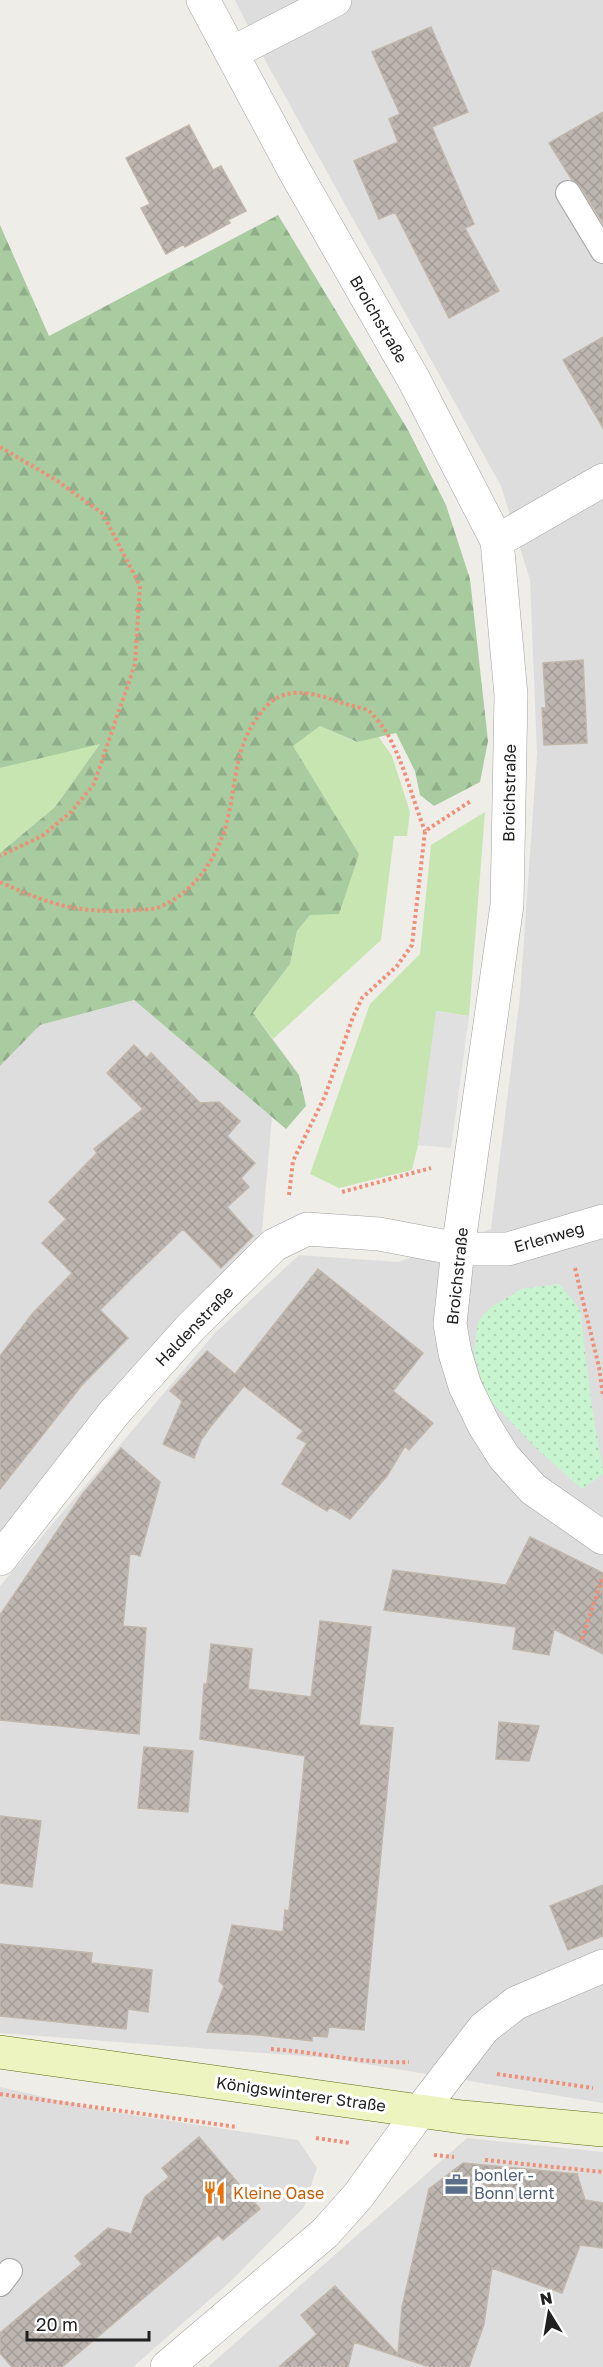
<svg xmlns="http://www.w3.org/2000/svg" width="603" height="2367" font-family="'Golos Text',sans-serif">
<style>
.residential{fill:#dedddd}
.grass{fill:#c6e5b1}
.forest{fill:url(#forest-firs)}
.park{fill:url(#park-dots)}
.parking{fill:#e0e0e0}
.building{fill:url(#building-cross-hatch);stroke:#c0b6aa;stroke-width:1.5}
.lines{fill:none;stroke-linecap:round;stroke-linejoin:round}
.service-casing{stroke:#a1a1a1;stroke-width:26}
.minor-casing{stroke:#a1a1a1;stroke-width:34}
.secondary-casing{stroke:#5b6f0e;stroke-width:34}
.path{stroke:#ee9079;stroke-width:4;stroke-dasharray:3 3;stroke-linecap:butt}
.service{stroke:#fff;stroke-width:24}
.minor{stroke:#fff;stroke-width:33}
.secondary{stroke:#edf4c0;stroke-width:33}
.labels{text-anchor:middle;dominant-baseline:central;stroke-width:6;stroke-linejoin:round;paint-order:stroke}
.street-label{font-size:16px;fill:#202020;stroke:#fff}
.service-label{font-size:16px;fill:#4e5e75;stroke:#fff;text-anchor:start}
.food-label{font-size:16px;fill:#c56008;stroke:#fff;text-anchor:start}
</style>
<defs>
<pattern id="forest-firs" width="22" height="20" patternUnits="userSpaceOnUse" patternTransform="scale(1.5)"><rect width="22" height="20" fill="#a8cb9f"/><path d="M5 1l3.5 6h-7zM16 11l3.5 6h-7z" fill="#90ae89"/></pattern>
<pattern id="park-dots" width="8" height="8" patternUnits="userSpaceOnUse" patternTransform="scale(1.5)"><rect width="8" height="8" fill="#c8f5d0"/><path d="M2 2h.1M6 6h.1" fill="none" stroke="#acd2b2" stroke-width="1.8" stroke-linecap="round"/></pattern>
<pattern id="building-cross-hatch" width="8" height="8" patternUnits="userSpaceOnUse" patternTransform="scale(1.5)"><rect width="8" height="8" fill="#bdb6b0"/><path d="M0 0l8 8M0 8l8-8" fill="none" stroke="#a29c97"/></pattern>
</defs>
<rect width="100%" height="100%" fill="#efede7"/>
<path class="residential" d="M 235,0 L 603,0 L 603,2103 L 329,2058 L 0,2033 L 0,1586 L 215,1333 L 299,1255 L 398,1262 L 491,1229 L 520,996 L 537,754 L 530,580 L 501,486 L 265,60 Z
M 134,1000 L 272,1117 L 261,1243 L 0,1543 L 0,1066 L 40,1025 Z
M 0,2087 L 106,2111 L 298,2140 L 317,2168 L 304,2207 L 232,2280 L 133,2367 L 0,2367 Z
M 467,2138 L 603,2152 L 603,2367 L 208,2367 Z"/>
<path class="grass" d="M 320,726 L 356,742 L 378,736 L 392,756 L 410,812 L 407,836 L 394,836 L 381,940 L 273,1039 L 253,1013 L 290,964 L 297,931 L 359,854 L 292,746 Z
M 101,743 L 55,807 L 0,853 L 0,768 Z
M 485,812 L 469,1016 L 437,1011 L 418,1145 L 412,1170 L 339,1188 L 310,1174 L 370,1004 L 420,954 L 431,845 Z"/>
<path class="forest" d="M 278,215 L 408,430 L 446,505 L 470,579 L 488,741 L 480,782 L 434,806 L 420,795 L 415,771 L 396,733 L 357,742 L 320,726 L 293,746 L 359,854 L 339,914 L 310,915 L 297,931 L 290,964 L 253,1013 L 299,1075 L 306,1106 L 286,1129 L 134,1000 L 40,1025 L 0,1066 L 0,853 L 55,807 L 100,744 L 0,768 L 0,225 L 49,336 Z"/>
<path class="park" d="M 559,1284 L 580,1309 L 592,1408 L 603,1470 L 603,1474 L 582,1489 L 536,1448 L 486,1396 L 474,1352 L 478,1322 L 490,1308 L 521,1289 Z"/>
<path class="parking" d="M 436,1011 L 469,1016 L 451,1148 L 418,1145 Z"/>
<path class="building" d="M 431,27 L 468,112 L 432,127 L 474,224 L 465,228 L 499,291 L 449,318 L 395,212 L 379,219 L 354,161 L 398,142 L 389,119 L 400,114 L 372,52 Z
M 603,112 L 603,223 L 580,186 L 572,180 L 549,143 Z
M 189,125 L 213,170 L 221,166 L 246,211 L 228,220 L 230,223 L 185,247 L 184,244 L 166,254 L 141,208 L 150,204 L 126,158 Z
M 603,337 L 603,428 L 563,360 Z
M 583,660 L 587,743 L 544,745 L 542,708 L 546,708 L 543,663 Z
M 134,1045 L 147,1058 L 151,1053 L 200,1103 L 219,1102 L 240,1121 L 227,1136 L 255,1163 L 241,1178 L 249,1187 L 227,1207 L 253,1236 L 221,1268 L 183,1229 L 135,1275 L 100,1310 L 128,1338 L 82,1385 L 0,1489 L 0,1356 L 33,1313 L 72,1273 L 42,1243 L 66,1219 L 49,1202 L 97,1153 L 94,1149 L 143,1109 L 107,1073 Z
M 318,1269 L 423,1353 L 393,1391 L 433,1423 L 409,1450 L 405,1446 L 387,1476 L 350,1519 L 330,1507 L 327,1511 L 282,1484 L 307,1443 L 297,1438 L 303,1431 L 244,1386 L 211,1426 L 201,1440 L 194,1458 L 163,1444 L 182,1401 L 170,1391 L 207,1351 L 235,1374 Z
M 121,1448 L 160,1482 L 140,1556 L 130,1553 L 123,1626 L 146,1628 L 139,1734 L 0,1720 L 0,1615 L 81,1496 Z
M 530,1537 L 603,1573 L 603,1654 L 554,1629 L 549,1655 L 513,1649 L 516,1627 L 384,1610 L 393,1570 L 506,1585 Z
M 320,1621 L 371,1627 L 359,1725 L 393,1728 L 364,2030 L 329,2027 L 327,2037 L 312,2036 L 312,2041 L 259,2035 L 207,2032 L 224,1986 L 219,1981 L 232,1925 L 283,1932 L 285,1910 L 289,1911 L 305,1756 L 200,1739 L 204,1684 L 207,1684 L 211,1644 L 252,1649 L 248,1689 L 311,1697 Z
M 499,1722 L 539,1726 L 529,1761 L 496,1759 Z
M 144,1747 L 193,1751 L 188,1812 L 138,1808 Z
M 0,1816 L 41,1821 L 32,1887 L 0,1883 Z
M 603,1885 L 603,1936 L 568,1950 L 550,1906 Z
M 0,1944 L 92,1953 L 91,1963 L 152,1970 L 148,2012 L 128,2009 L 126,2029 L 0,2016 Z
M 199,2137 L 260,2209 L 223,2240 L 218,2235 L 62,2367 L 12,2367 L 0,2353 L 0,2333 L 82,2264 L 75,2256 L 108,2228 L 131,2234 L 145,2197 L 169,2177 L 162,2168 Z
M 463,2163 L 577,2174 L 585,2200 L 603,2203 L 603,2248 L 580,2245 L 562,2293 L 492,2268 L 484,2324 L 469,2367 L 430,2367 L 354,2342 L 348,2367 L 279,2367 L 317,2334 L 301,2315 L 335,2286 L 398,2354 L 402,2307 L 429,2189 Z"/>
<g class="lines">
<defs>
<path id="service" d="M 568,193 L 603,251
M 0,2284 L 10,2271"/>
<path id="minor" d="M 203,0 L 294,170 L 414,380 L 497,541 L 511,695 L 507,905 L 458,1249 L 450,1324 L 455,1353 L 465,1386 L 484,1425 L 504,1457 L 533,1489 L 603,1538
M 232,53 L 335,0
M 497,541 L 603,480
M 0,1559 L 114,1413 L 191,1327 L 274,1245 L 307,1229 L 379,1234 L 458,1249 L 508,1249 L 603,1221
M 167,2367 L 325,2233 L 358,2196 L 420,2111 L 484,2028 L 516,2003 L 603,1966"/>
<path id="secondary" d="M 0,2052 L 462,2117 L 603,2130"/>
</defs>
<use href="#service" class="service-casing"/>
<use href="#minor" class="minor-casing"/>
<use href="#secondary" class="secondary-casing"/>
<path class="path" d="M 0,447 L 56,480 L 103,514 L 140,586 L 135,664 L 94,784 L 71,812 L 42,836 L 0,856
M 0,882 C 50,905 80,914 136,910 C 144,909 155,910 162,906 C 194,891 213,863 224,832 C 235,798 233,762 249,731 C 255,720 264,706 275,699 C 298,685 326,698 349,705 C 356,707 365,708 370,712 C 375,717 381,724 385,730 C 403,759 412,798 425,831
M 342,1192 L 431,1168
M 289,1195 L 293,1161 L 325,1096 L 353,1017 L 362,998 L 397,966 L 412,945 L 425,831 L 471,801
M 575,1268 L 599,1367 L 603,1395
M 582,1639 L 603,1576
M 271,2049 C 317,2052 363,2064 409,2062
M 497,2074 L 593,2088
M 0,2094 L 237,2127
M 316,2138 L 350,2143
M 434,2155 L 454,2157
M 485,2160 L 603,2172"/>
<use href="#service" class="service"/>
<use href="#minor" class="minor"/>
<use href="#secondary" class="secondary"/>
</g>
<defs>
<symbol id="office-bare" viewBox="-9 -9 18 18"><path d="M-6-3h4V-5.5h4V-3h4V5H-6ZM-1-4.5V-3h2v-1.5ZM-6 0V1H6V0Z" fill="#5c6f8a" stroke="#fff" stroke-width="2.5" paint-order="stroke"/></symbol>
<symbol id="restaurant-bare" viewBox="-9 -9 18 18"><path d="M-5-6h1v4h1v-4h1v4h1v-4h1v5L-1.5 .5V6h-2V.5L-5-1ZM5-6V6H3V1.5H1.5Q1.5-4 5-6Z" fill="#e8710a" stroke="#fff" stroke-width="2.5" paint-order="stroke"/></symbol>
</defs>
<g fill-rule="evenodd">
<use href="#office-bare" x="440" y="2168" width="33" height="33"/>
<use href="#restaurant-bare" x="198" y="2176" width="33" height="33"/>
</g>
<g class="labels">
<g class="street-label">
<text transform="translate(379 319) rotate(60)">Broichstraße</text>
<text transform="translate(509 793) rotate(-89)">Broichstraße</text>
<text transform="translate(549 1237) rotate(-16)">Erlenweg</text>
<text transform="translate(457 1276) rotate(-84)">Broichstraße</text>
<text transform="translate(194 1326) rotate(-46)">Haldenstraße</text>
<text transform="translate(301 2094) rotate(8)">Königswinterer Straße</text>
</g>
<g class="service-label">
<text x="474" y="2175">bonler -<tspan x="474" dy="18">Bonn lernt</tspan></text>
</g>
<g class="food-label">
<text x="233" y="2193">Kleine Oase</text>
</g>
</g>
<g transform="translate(549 2313) rotate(349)" stroke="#ffffff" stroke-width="4.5" paint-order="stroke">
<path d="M0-4.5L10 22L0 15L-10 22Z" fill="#202020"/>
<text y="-9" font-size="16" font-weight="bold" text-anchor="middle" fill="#202020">N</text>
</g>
<path d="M27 2331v9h122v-9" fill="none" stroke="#202020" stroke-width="3"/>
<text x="36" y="2331" font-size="18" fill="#202020" stroke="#ffffff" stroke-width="4.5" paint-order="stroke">20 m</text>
</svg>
